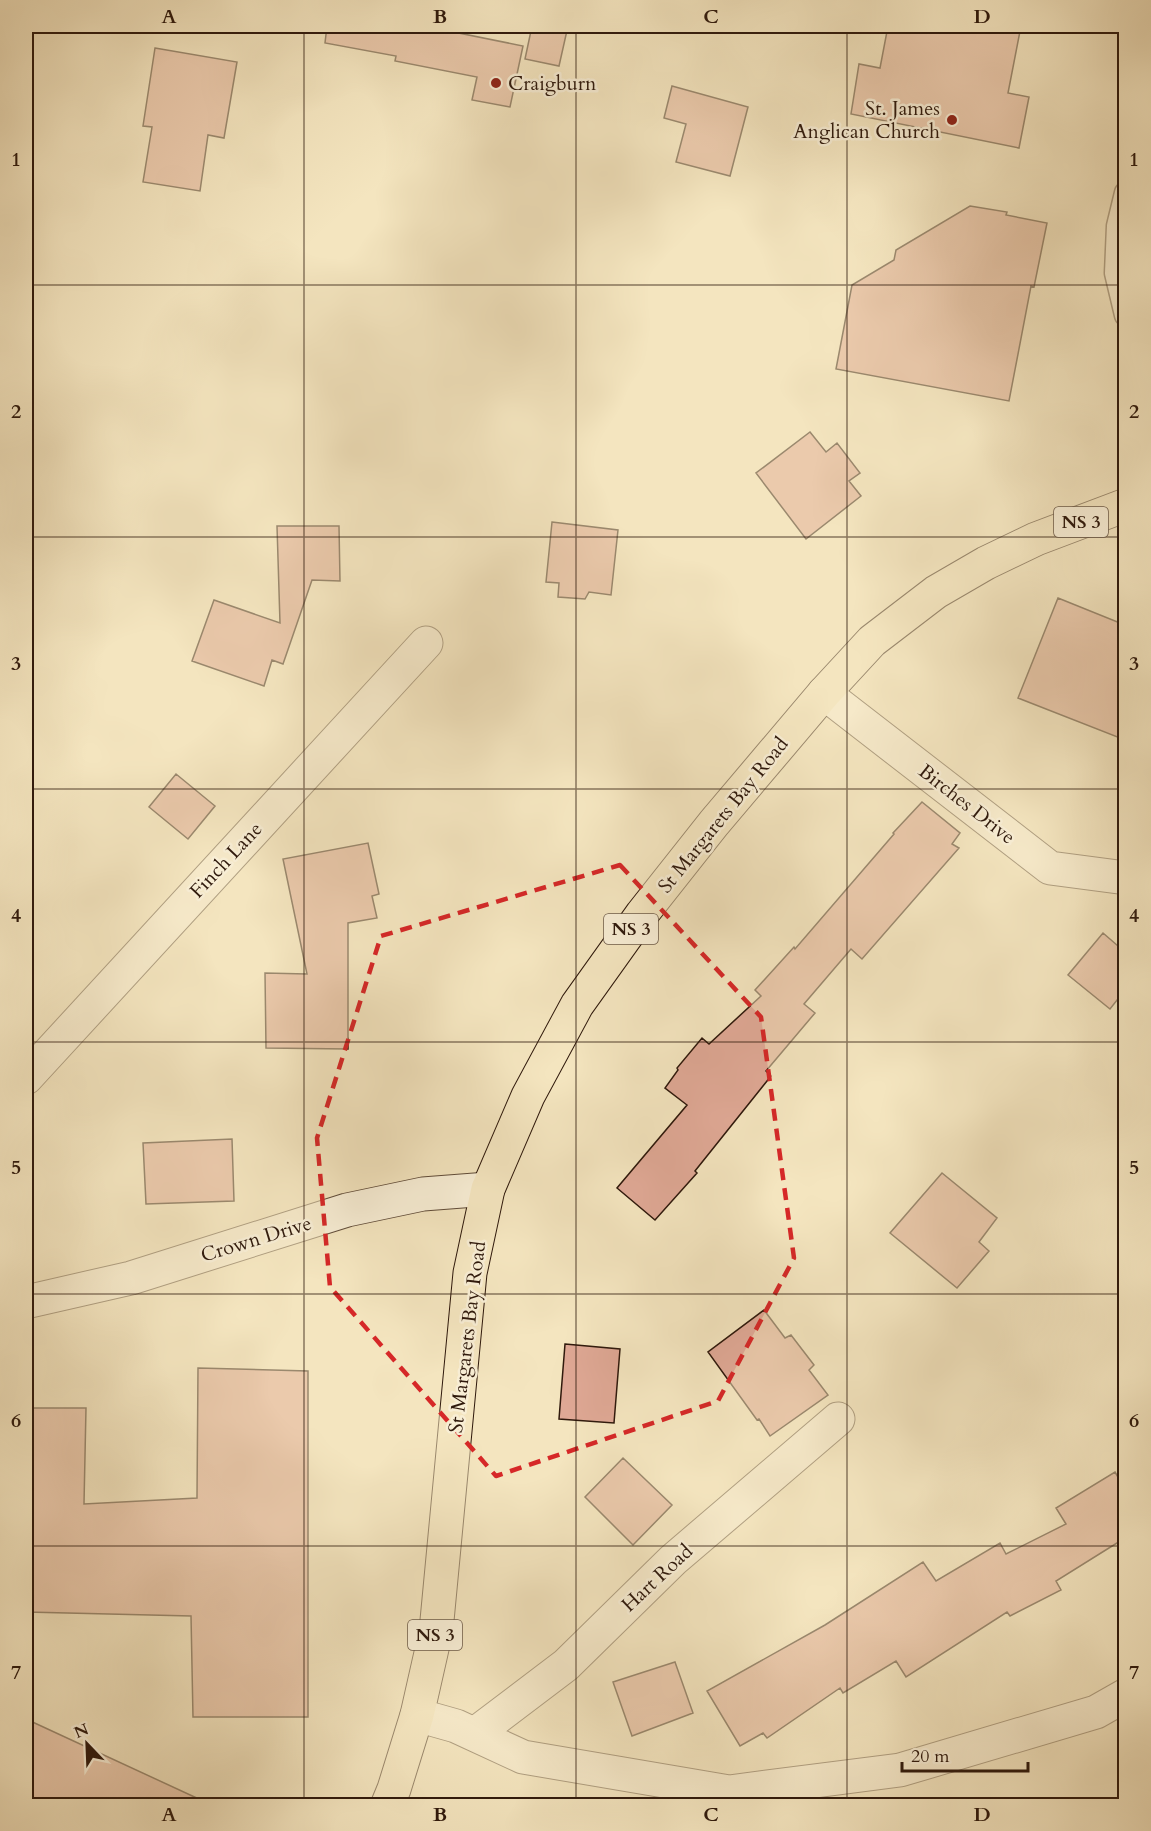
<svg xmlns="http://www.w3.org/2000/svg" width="1151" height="1831" font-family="Cardo,serif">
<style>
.building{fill:#dfa895;stroke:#2f190c;stroke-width:1.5}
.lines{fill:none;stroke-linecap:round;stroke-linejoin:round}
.lane-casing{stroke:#604c39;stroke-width:25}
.street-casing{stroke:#604c39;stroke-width:35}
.primary-casing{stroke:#2f190c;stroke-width:35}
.lane{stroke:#f8eed5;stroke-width:22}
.street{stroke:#f8eed5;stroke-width:33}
.primary{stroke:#f4e5bf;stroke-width:33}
.marked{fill:none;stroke:#d62828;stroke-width:4.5;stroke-dasharray:12 8;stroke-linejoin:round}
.grid{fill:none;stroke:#2f190c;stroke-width:1.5;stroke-opacity:0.55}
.poi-dot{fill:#8f2418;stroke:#f8eed5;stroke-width:2}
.labels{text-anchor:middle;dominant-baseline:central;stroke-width:5;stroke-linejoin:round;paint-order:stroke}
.shield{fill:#f8eed5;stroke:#6b5948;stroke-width:1.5}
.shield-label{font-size:18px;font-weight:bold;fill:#2f190c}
.poi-label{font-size:20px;fill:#2f190c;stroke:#f8eed5;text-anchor:start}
.street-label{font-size:20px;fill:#2f190c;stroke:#f8eed5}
.neatline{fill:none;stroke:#2f190c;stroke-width:2}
.grid-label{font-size:20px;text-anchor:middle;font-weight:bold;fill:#2f190c}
</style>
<rect width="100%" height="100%" fill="#f4e5bf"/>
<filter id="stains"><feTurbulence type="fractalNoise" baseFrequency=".00333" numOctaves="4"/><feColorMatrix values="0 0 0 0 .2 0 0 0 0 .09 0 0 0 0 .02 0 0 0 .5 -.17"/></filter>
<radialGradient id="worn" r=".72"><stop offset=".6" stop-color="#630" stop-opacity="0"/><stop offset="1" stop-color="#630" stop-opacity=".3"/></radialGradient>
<path class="building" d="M 327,26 L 424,26 L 523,46 L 510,107 L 472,100 L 477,77 L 395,61 L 396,56 L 325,43 Z
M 532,26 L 568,26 L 559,66 L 525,59 Z
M 888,26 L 1021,26 L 1008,93 L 1029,97 L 1019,148 L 851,114 L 859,64 L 880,68 Z
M 155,48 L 237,62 L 224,138 L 208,135 L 200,191 L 143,182 L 152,127 L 143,126 Z
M 672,86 L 748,107 L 730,176 L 676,162 L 686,124 L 664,118 Z
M 970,206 L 1007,212 L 1006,215 L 1047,223 L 1034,287 L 1031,286 L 1009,401 L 836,369 L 852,285 L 894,260 L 896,250 Z
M 810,432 L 826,452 L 837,443 L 860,473 L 849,481 L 861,496 L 806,539 L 756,473 Z
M 552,522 L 618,530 L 611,595 L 589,592 L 585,599 L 558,597 L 559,583 L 546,582 Z
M 277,526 L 339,526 L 340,581 L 312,580 L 283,664 L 272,660 L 264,686 L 192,661 L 214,600 L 280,623 Z
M 1058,598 L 1125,625 L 1125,740 L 1018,698 Z
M 176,774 L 215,806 L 188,839 L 149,807 Z
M 922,802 L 960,833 L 952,844 L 959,848 L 862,959 L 851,949 L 804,1004 L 815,1013 L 766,1071 L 771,1076 L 695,1171 L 697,1173 L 655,1220 L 617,1188 L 687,1105 L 665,1088 L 678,1070 L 677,1068 L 702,1038 L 709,1044 L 761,996 L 755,990 L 794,947 L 795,949 L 894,834 L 893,833 Z
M 368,843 L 379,894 L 372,896 L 377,918 L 348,923 L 348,1049 L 266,1048 L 265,973 L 307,974 L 283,859 Z
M 1103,933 L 1125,952 L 1125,990 L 1110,1009 L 1068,975 Z
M 232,1139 L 234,1201 L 146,1204 L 143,1143 Z
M 942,1173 L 997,1218 L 979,1242 L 989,1251 L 957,1288 L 890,1233 Z
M 764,1310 L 785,1338 L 791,1335 L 814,1365 L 809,1370 L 828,1395 L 770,1436 L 759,1419 L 757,1420 L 708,1352 Z
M 565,1344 L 620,1349 L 614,1423 L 559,1419 Z
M 198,1368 L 308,1371 L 308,1717 L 193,1717 L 191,1616 L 26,1612 L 26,1408 L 86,1408 L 84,1504 L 197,1498 Z
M 623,1458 L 672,1505 L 633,1545 L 585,1497 Z
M 1115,1472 L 1125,1489 L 1125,1538 L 1056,1581 L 1061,1590 L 1010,1616 L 1007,1612 L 906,1677 L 896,1661 L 843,1693 L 840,1688 L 767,1738 L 763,1733 L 740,1746 L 707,1691 L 825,1625 L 923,1562 L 936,1581 L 1000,1543 L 1006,1554 L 1066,1524 L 1056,1508 Z
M 675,1662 L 693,1713 L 632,1736 L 613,1682 Z
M 26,1719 L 214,1806 L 26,1806 Z"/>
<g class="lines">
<defs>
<path id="lane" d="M 1126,193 L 1118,226 L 1116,273 L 1126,315"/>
<path id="street" d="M 824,693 L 1050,868 L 1126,878
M 26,1078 L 426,643
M 26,1302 L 131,1278 L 347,1210 L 423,1194 L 488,1189
M 417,1715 L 456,1726 L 523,1757 L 729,1792 L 900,1770 L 1096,1712 L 1126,1695
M 475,1734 L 566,1665 L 673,1560 L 838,1419"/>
<path id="primary" d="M 387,1806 L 394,1789 L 417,1715 L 436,1631 L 470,1273 L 488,1189 L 528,1096 L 577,1005 L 642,914 L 714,823 L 824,693 L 872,641 L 936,592 L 986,563 L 1036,539 L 1126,505"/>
</defs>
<use href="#lane" class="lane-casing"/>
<use href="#street" class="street-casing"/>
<use href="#primary" class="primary-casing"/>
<use href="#lane" class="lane"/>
<use href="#street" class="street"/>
<use href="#primary" class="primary"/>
</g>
<path d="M0 0H1151V1831H0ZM 620,865 L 761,1017 L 794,1258 L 718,1401 L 496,1476 L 330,1287 L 317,1138 L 381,936 Z" fill="#f4e5bf" fill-opacity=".55" fill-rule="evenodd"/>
<path class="marked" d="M 620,865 L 761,1017 L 794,1258 L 718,1401 L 496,1476 L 330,1287 L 317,1138 L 381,936 Z"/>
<path class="grid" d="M 304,26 L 304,1806M 576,26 L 576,1806M 847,26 L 847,1806M 26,285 L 1126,285M 26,537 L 1126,537M 26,789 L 1126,789M 26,1042 L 1126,1042M 26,1294 L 1126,1294M 26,1546 L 1126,1546"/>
<g class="poi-dot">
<circle cx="496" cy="83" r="6"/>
<circle cx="952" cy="120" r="6"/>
</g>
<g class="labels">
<g class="shield">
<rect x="1054" y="507" width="54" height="30" rx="4.5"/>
<rect x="604" y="914" width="54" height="30" rx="4.5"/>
<rect x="408" y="1620" width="54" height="30" rx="4.5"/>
</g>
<g class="shield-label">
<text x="1081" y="522">NS 3</text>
<text x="631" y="929">NS 3</text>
<text x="435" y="1635">NS 3</text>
</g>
<g class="poi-label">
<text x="508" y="83">Craigburn</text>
<text x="940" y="108" text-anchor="end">St. James<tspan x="940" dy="23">Anglican Church</tspan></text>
</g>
<g class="street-label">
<text transform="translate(967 804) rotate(38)">Birches Drive</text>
<text transform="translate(723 815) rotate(-51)">St Margarets Bay Road</text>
<text transform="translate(226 860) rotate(-47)">Finch Lane</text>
<text transform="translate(256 1239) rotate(-17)">Crown Drive</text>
<text transform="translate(467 1337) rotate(-83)">St Margarets Bay Road</text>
<text transform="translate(657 1578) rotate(-43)">Hart Road</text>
</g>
</g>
<rect width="1151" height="1831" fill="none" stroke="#f4e5bf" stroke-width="66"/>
<g transform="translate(87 1744) rotate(337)" stroke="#f8eed5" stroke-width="4.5" paint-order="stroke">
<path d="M0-4.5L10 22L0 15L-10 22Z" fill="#2f190c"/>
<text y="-9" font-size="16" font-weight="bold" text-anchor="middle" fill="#2f190c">N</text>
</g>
<path d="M902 1762v9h126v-9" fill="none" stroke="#2f190c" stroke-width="3"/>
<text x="911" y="1762" font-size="18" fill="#2f190c" stroke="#f8eed5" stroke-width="4.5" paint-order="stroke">20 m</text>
<rect x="33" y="33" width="1085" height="1765" class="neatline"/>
<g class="grid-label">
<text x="169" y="23">A</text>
<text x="440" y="23">B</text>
<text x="711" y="23">C</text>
<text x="982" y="23">D</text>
<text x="16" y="166">1</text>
<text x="1134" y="166">1</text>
<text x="16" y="418">2</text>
<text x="1134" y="418">2</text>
<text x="16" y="670">3</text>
<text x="1134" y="670">3</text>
<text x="16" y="922">4</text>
<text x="1134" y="922">4</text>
<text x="16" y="1174">5</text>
<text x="1134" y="1174">5</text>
<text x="16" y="1427">6</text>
<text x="1134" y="1427">6</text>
<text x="16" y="1679">7</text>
<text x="1134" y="1679">7</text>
<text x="169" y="1821">A</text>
<text x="440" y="1821">B</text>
<text x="711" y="1821">C</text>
<text x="982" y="1821">D</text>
</g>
<rect width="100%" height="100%" filter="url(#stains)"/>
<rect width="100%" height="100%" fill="url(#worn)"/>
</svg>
